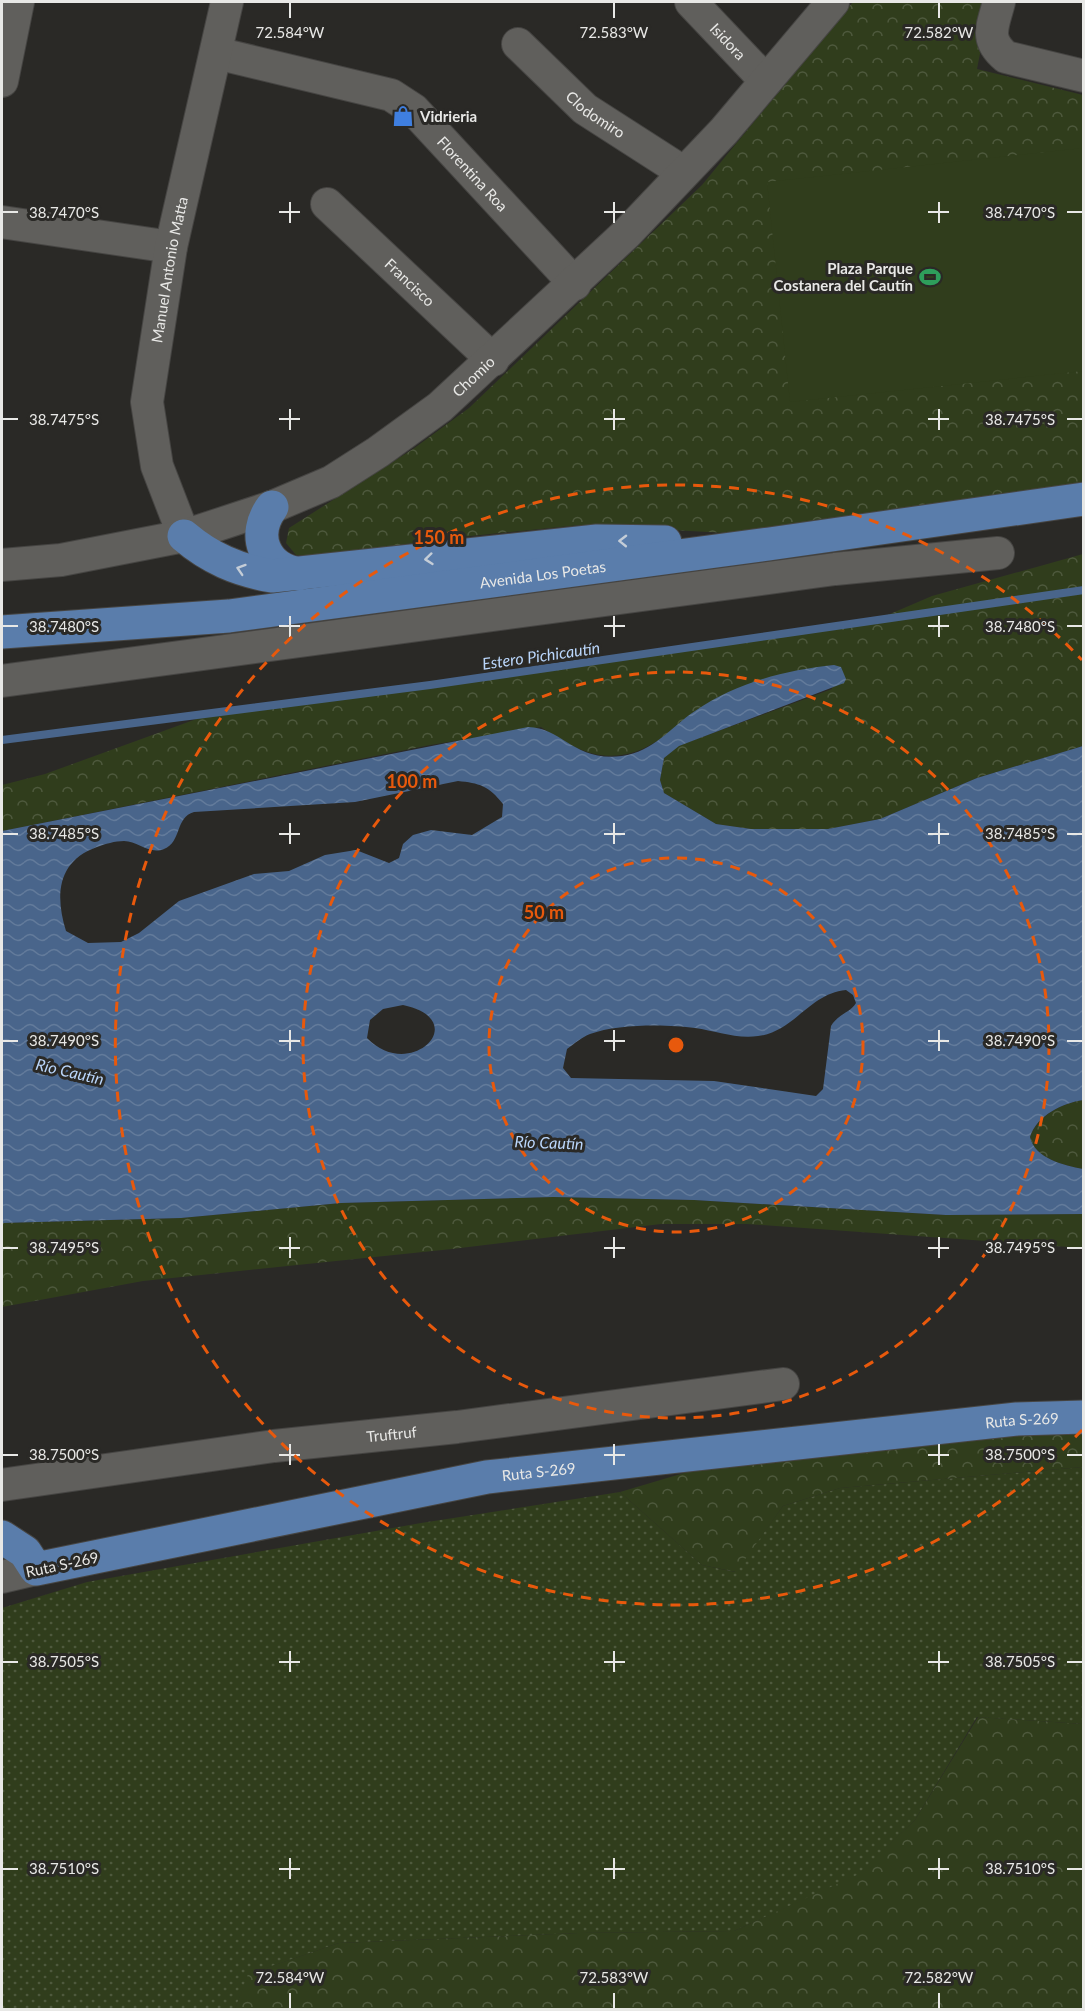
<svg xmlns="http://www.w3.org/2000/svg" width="1085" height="2011" font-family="Lato,sans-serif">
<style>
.grass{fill:url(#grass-dots)}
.forest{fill:url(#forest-crowns)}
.pitch{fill:#303d1c}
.water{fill:url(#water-waves);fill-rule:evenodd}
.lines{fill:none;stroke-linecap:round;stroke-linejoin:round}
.stream{stroke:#49658b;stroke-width:8}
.minor-casing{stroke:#464543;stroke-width:34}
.major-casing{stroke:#464543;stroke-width:35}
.minor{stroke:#605f5c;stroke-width:32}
.major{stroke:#5a7dab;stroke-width:33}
.oneway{stroke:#c4cdd7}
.ticks{fill:none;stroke:#e8e8e6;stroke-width:2}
.ring{fill:none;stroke:#e8590c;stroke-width:3;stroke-dasharray:10 8}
.labels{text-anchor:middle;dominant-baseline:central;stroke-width:6;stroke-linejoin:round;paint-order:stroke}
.street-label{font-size:15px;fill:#e8e8e6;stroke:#2a2926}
.poi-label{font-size:15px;font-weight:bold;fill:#e8e8e6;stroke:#2a2926;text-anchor:start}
.water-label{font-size:16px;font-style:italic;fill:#bad6fb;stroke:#2a2926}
.ticks-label{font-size:15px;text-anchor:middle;fill:#e8e8e6;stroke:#2a2926;stroke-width:6;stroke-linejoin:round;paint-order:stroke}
.centre{fill:#e8590c;stroke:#2a2926;stroke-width:3}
.ring-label{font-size:18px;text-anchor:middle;font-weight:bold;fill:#e8590c;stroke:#2a2926;stroke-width:6;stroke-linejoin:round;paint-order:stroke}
</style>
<defs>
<pattern id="grass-dots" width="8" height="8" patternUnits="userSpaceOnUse" patternTransform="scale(1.5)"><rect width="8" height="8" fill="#303d1c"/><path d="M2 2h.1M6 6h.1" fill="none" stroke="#4e593d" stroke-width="1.8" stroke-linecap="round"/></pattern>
<pattern id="forest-crowns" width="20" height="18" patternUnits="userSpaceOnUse" patternTransform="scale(1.5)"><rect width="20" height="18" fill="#303d1c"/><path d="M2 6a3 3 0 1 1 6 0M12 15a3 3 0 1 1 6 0" fill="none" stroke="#4e593d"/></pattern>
<pattern id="water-waves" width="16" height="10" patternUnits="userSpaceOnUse" patternTransform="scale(1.5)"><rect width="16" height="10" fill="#49658b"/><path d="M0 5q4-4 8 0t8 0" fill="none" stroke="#637b9b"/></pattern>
</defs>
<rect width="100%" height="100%" fill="#2a2926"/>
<path class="grass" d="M 1083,1467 L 1083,1724 L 977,1717 L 915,1820 L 857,1876 L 734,1931 L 579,1933 L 339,1943 L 249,1974 L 235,2009 L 2,2010 L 2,1608 L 87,1582 L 421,1523 L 620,1492 L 702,1565 L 735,1572 L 783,1506 L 840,1488 Z"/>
<path class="forest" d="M 853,2 L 990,2 L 977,69 L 1083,95 L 1083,486 L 726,533 L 580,525 L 431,540 L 337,555 L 296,555 L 286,543 L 289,528 L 413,449 L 469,408 L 702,185 Z
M 1083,554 L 1083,746 L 977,778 L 880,819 L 828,829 L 751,829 L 716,824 L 664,793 L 660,780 L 664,758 L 678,746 L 832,689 L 834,665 L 791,672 L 662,738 C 615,769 584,756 541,727 L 430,745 L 2,831 L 2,785 L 45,774 L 213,713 L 430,685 L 876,620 L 932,596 Z
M 1083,1100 L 1083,1169 C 1064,1165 1035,1159 1030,1137 C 1038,1115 1063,1103 1083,1100 Z
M 553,1197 L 694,1200 L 946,1215 L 1083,1214 L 1083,1248 L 747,1224 L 661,1224 L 452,1249 L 143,1281 L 2,1307 L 2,1223 L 181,1218 L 341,1203 Z
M 1083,1432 L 1083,1467 L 840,1488 L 783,1506 L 736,1572 L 702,1565 L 620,1492 L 711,1465 L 1004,1433 Z
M 978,1717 L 1083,1724 L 1083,2009 L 235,2009 L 248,1974 L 339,1943 L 579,1933 L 734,1931 L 857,1875 L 915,1820 Z"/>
<path class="pitch" d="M 1083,148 L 1083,371 L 790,402 L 767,182 Z"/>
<path class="water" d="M 834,665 L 841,667 L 846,679 L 844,683 L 679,746 L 664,758 L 660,780 L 664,793 L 716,824 L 751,829 L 828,829 L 880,819 L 977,778 L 1083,746 L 1083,1100 C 1063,1103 1037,1115 1030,1137 C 1035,1159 1064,1165 1083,1169 L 1083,1214 L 946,1215 L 694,1200 L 553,1197 L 341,1203 L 181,1218 L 2,1223 L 2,831 L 528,727 C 563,728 574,762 622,756 C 653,752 671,727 695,711 C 736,683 785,670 834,665 ZM 458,781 C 479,783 489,786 503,804 L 502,817 L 472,835 L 431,830 L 413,835 L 403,844 L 399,858 L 389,863 L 356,850 L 325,855 L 289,871 L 254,874 L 179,901 L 139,933 L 121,942 L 88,943 L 66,931 C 55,896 57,861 97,847 C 105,844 115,841 124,841 C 138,841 149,855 164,849 C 182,842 175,817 194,812 L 355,802 ZM 846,990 L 853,995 L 856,1003 C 851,1012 837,1015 831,1026 L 823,1089 L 816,1096 L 714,1081 L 571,1078 L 563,1068 L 567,1049 C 574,1044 582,1037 590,1034 C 617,1024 666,1024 695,1028 C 716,1031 736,1039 758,1036 C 794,1032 810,993 846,990 ZM 403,1005 C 474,1020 410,1083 367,1038 L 370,1020 L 383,1009 Z"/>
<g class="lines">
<path class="stream" d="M 2,740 L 430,685 L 1084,590"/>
<defs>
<g id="minor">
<path id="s1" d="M 691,2 L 766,81"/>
<path d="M 999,2 C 993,26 984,39 1006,57 L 1084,76"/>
<path id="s2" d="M 518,44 L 585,109 L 683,172"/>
<path id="s3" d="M 216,53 L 391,95 L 414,110 L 575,284"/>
<path d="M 2,81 L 18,2"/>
<path id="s4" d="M 327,204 L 493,360"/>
<path d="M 2,222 L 171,247"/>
<path id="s5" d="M 184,536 L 157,466 L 147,402 L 171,247 L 227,2"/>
<path id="s6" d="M 2,565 L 61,560 L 184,536 L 272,507 L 331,482 L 378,452 L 440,407 L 627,233 L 724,131 L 833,2"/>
<path d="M 2,681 L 835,569 L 998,553"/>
<path id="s7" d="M 2,1485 L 274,1446 L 457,1427 L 783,1384"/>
<path d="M 2,1577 L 36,1569"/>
</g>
<g id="major">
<path d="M 272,507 C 251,535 264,568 299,574"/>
<path d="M 184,536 C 210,558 237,570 272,576 L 597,541 L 665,542"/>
<path id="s8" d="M 2,632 L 229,616 L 769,544 L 1084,499"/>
<path id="s9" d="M 2,1537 L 25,1552 L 36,1569 L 487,1477 L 1017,1419 L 1084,1417"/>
</g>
</defs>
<use href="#minor" class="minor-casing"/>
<use href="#major" class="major-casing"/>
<use href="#minor" class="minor"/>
<use href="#major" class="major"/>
</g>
<defs><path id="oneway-chevron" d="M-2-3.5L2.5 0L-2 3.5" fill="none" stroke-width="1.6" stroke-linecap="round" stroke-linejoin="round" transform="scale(1.5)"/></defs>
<g class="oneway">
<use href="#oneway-chevron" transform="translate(623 541) rotate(-179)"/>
<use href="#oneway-chevron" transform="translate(429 559) rotate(174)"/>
<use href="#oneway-chevron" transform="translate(241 569) rotate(-162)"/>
</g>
<path class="ticks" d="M 290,3 L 290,18M 614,3 L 614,18M 939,3 L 939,18M 290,202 L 290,223M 614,202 L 614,223M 939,202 L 939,223M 3,212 L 18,212M 279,212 L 300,212M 604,212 L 625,212M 928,212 L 949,212M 1067,212 L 1082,212M 290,409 L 290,430M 614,409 L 614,430M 939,409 L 939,430M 3,419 L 18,419M 279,419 L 300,419M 604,419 L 625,419M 928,419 L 949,419M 1067,419 L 1082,419M 290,616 L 290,637M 614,616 L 614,637M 939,616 L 939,637M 3,626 L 18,626M 279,626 L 300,626M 604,626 L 625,626M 928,626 L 949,626M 1067,626 L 1082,626M 290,823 L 290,844M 614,823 L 614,844M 939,823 L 939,844M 3,834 L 18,834M 279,834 L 300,834M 604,834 L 625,834M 928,834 L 949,834M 1067,834 L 1082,834M 290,1030 L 290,1051M 614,1030 L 614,1051M 939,1030 L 939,1051M 3,1041 L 18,1041M 279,1041 L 300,1041M 604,1041 L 625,1041M 928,1041 L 949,1041M 1067,1041 L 1082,1041M 290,1237 L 290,1258M 614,1237 L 614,1258M 939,1237 L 939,1258M 3,1248 L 18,1248M 279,1248 L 300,1248M 604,1248 L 625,1248M 928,1248 L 949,1248M 1067,1248 L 1082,1248M 290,1444 L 290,1465M 614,1444 L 614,1465M 939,1444 L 939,1465M 3,1455 L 18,1455M 279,1455 L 300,1455M 604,1455 L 625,1455M 928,1455 L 949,1455M 1067,1455 L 1082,1455M 290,1651 L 290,1672M 614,1651 L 614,1672M 939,1651 L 939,1672M 3,1662 L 18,1662M 279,1662 L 300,1662M 604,1662 L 625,1662M 928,1662 L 949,1662M 1067,1662 L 1082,1662M 290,1858 L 290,1879M 614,1858 L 614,1879M 939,1858 L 939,1879M 3,1869 L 18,1869M 279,1869 L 300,1869M 604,1869 L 625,1869M 928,1869 L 949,1869M 1067,1869 L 1082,1869M 290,1993 L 290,2008M 614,1993 L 614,2008M 939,1993 L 939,2008"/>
<g class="ring">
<circle cx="676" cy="1045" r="187"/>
<circle cx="676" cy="1045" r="373"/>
<path d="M1082 1430A560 560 0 1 1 1082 660"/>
</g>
<defs>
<symbol id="shop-bare" viewBox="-9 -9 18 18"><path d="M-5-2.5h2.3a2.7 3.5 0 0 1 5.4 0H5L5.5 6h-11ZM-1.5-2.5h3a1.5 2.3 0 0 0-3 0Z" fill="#3f7fe0" stroke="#2a2926" stroke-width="2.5" paint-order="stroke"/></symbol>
<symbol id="stadium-bare" viewBox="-9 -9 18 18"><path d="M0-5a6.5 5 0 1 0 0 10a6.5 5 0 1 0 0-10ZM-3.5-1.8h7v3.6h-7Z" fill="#2e9e5b" stroke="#2a2926" stroke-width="2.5" paint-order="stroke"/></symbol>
</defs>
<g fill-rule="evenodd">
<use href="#shop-bare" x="388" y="101" width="30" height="30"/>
<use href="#stadium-bare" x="915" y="262" width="30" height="30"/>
</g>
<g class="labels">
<g class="street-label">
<text stroke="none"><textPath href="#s1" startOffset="54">Isidora</textPath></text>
<text stroke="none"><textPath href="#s2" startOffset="105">Clodomiro</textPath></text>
<text stroke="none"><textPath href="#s3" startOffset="294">Florentina Roa</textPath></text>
<text stroke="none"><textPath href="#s5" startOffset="274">Manuel Antonio Matta</textPath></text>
<text stroke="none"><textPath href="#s4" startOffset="114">Francisco</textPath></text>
<text stroke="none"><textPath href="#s6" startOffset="519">Chomio</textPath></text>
<text stroke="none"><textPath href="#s8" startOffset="544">Avenida Los Poetas</textPath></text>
<text stroke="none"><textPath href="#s9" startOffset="1046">Ruta S-269</textPath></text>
<text stroke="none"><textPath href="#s7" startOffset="393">Truftruf</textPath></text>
<text stroke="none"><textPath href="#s9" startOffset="560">Ruta S-269</textPath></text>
<text transform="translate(62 1564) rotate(-12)">Ruta S-269</text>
</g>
<g class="poi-label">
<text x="420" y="116">Vidrieria</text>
<text x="913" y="268" text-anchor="end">Plaza Parque<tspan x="913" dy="17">Costanera del Cautín</tspan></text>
</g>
<g class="water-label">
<text transform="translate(541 655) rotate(-8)">Estero Pichicautín</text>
<text transform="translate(70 1071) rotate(13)">Río Cautín</text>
<text transform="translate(549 1142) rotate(2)">Río Cautín</text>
</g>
</g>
<g class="ticks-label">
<text x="290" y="38">72.584°W</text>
<text x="614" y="38">72.583°W</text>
<text x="939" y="38">72.582°W</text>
<text x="64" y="218">38.7470°S</text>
<text x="1020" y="218">38.7470°S</text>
<text x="64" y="425">38.7475°S</text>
<text x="1020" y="425">38.7475°S</text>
<text x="64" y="632">38.7480°S</text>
<text x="1020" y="632">38.7480°S</text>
<text x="64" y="839">38.7485°S</text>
<text x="1020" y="839">38.7485°S</text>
<text x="64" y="1046">38.7490°S</text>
<text x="1020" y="1046">38.7490°S</text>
<text x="64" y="1253">38.7495°S</text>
<text x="1020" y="1253">38.7495°S</text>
<text x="64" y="1460">38.7500°S</text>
<text x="1020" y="1460">38.7500°S</text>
<text x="64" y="1667">38.7505°S</text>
<text x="1020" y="1667">38.7505°S</text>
<text x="64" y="1874">38.7510°S</text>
<text x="1020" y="1874">38.7510°S</text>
<text x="290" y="1983">72.584°W</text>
<text x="614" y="1983">72.583°W</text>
<text x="939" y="1983">72.582°W</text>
</g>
<circle cx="676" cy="1045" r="9" class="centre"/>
<g class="ring-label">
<text x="439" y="544">150 m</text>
<text x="412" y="788">100 m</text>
<text x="544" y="919">50 m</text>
</g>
<rect width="1085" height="2011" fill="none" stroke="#e8e8e6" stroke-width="6"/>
</svg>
